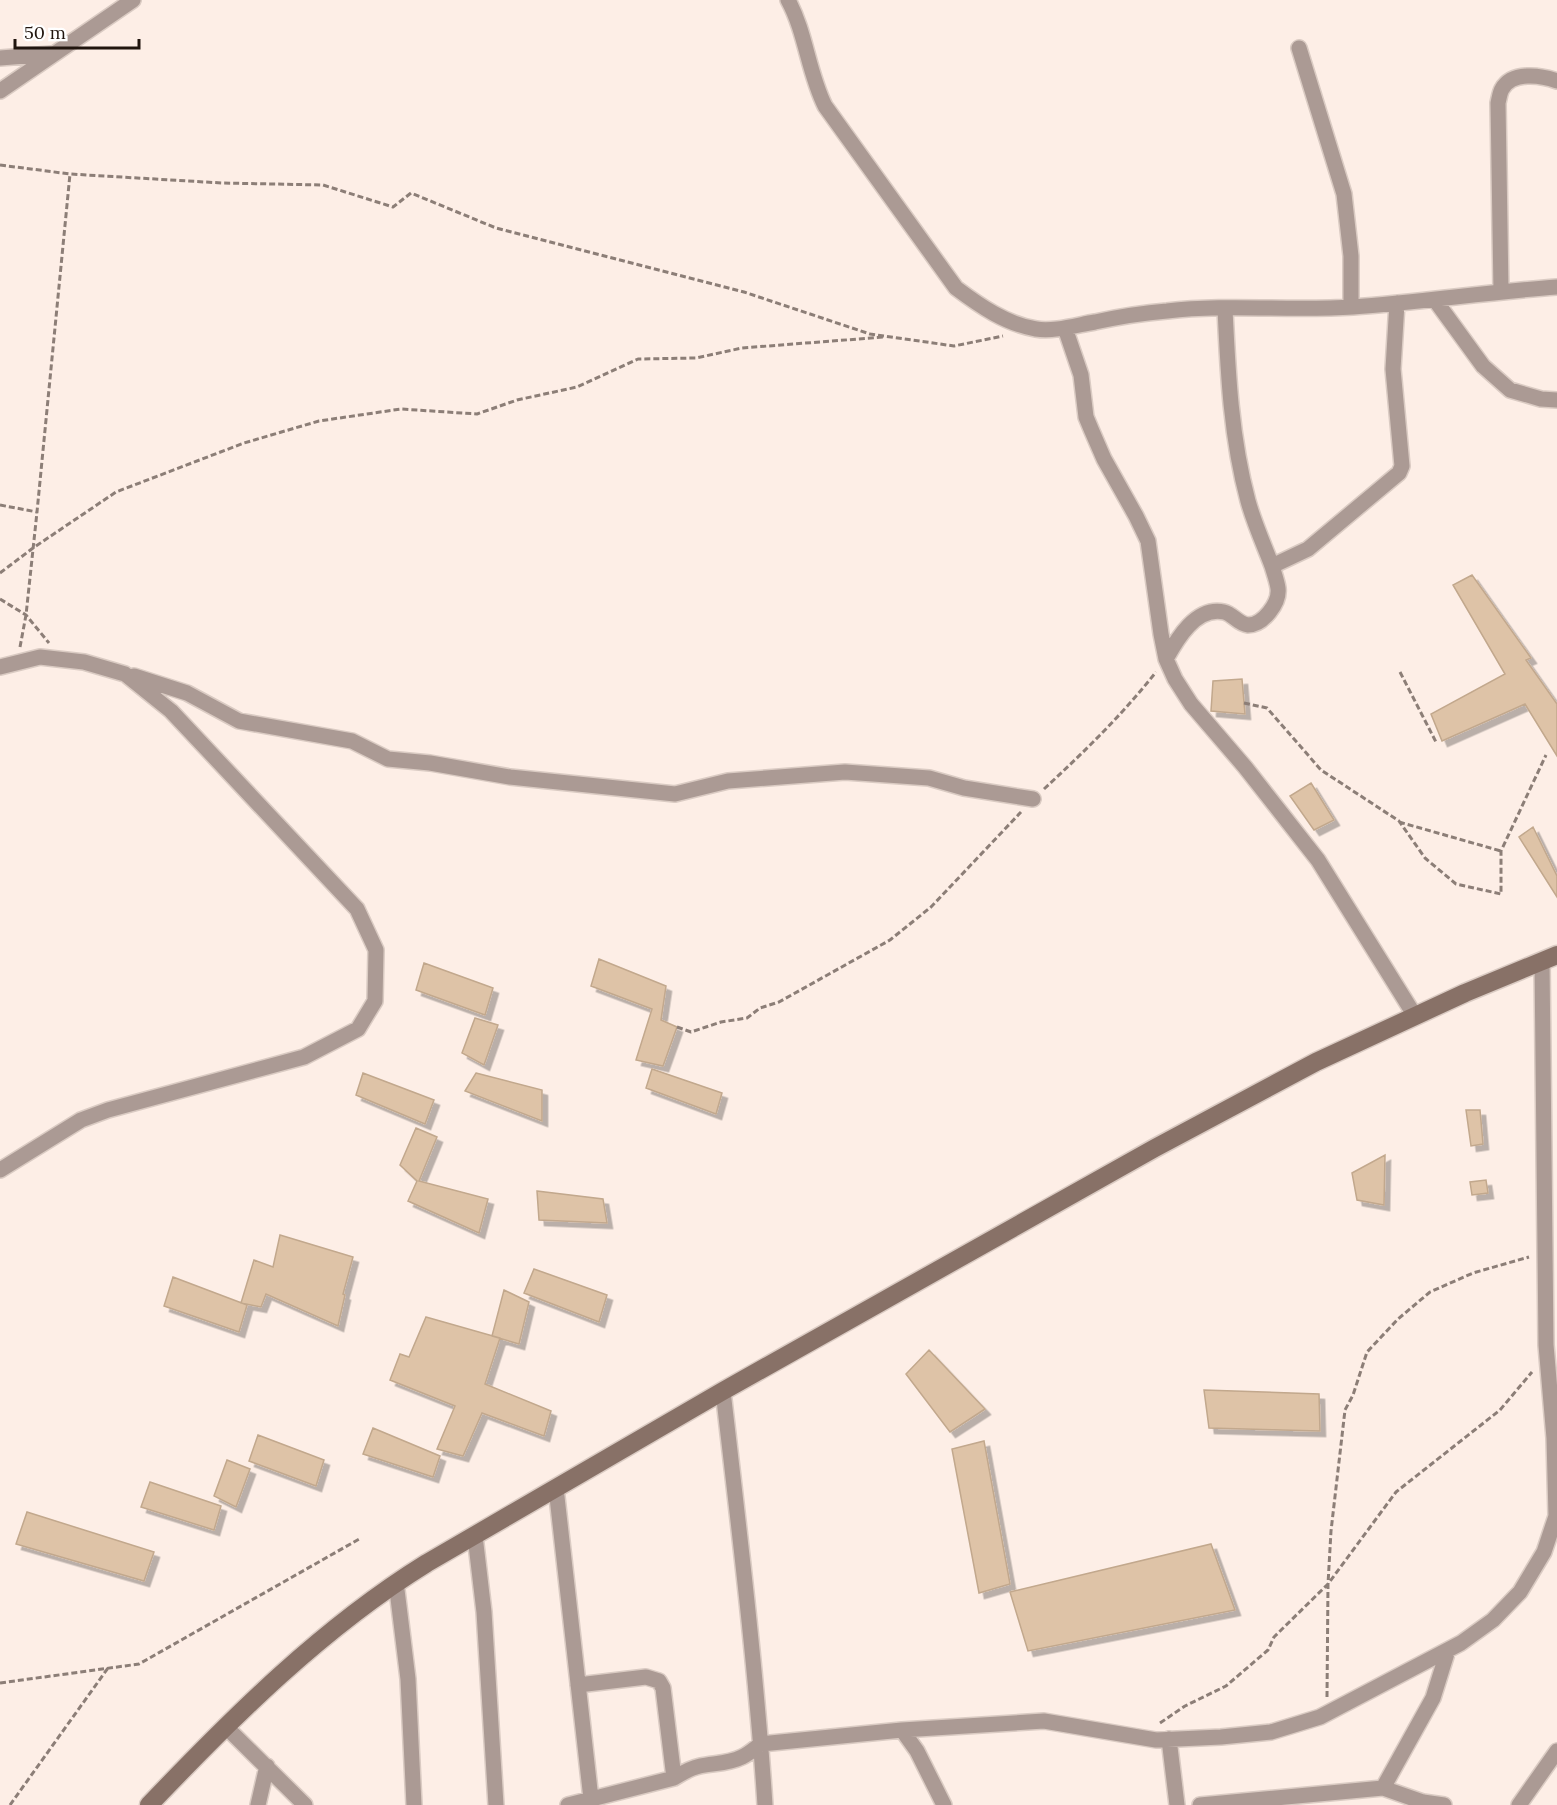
<svg xmlns="http://www.w3.org/2000/svg" width="1557" height="1805" font-family="Lora,serif">
<style>
.building{fill:#dec3a7;stroke:#c2a88d;stroke-width:1.5;filter:url(#shadow)}
.lines{fill:none;stroke-linecap:round;stroke-linejoin:round}
.street-casing{stroke:#dacbc3;stroke-width:18}
.secondary-casing{stroke:#dacbc3;stroke-width:21}
.path{stroke:#8c7e77;stroke-width:3;stroke-dasharray:6 3;stroke-linecap:butt}
.street{stroke:#ab9a94;stroke-width:15}
.secondary{stroke:#887167;stroke-width:18}
</style>
<defs>
<filter id="shadow"><feDropShadow dx="5.5" dy="5.5" stdDeviation="0" flood-color="#0004"/></filter>
</defs>
<rect width="100%" height="100%" fill="#fdeee6"/>
<path class="building" d="M 1472,575 L 1531,658 L 1526,660 L 1557,704 L 1557,756 L 1525,704 L 1442,741 L 1431,714 L 1505,674 L 1453,585 Z
M 1242,679 L 1245,714 L 1211,711 L 1213,681 Z
M 1311,783 L 1334,820 L 1314,830 L 1290,796 Z
M 1533,827 L 1557,876 L 1557,897 L 1519,837 Z
M 599,959 L 666,986 L 661,1020 L 677,1027 L 663,1066 L 636,1060 L 652,1009 L 591,986 Z
M 424,963 L 493,988 L 485,1015 L 416,990 Z
M 475,1018 L 498,1025 L 484,1065 L 462,1053 Z
M 652,1069 L 722,1093 L 716,1114 L 646,1088 Z
M 363,1073 L 434,1100 L 425,1124 L 356,1095 Z
M 476,1073 L 542,1090 L 542,1121 L 465,1091 Z
M 1466,1110 L 1480,1110 L 1483,1144 L 1471,1146 Z
M 416,1128 L 437,1137 L 419,1181 L 488,1199 L 479,1233 L 408,1201 L 417,1181 L 400,1165 Z
M 1385,1155 L 1384,1205 L 1357,1200 L 1352,1173 Z
M 1486,1180 L 1488,1193 L 1472,1195 L 1470,1182 Z
M 537,1191 L 603,1199 L 607,1223 L 539,1220 Z
M 280,1235 L 353,1257 L 343,1294 L 345,1295 L 338,1326 L 266,1294 L 261,1307 L 241,1303 L 254,1260 L 273,1267 Z
M 534,1269 L 607,1295 L 599,1322 L 524,1293 Z
M 173,1277 L 247,1305 L 239,1332 L 164,1306 Z
M 504,1290 L 529,1302 L 519,1344 L 492,1336 Z
M 426,1317 L 500,1338 L 485,1384 L 551,1411 L 544,1436 L 482,1413 L 463,1456 L 437,1449 L 455,1406 L 390,1380 L 400,1354 L 409,1357 Z
M 929,1350 L 985,1409 L 950,1432 L 906,1374 Z
M 1204,1390 L 1319,1394 L 1320,1431 L 1209,1428 Z
M 373,1428 L 440,1456 L 433,1477 L 363,1454 Z
M 258,1435 L 324,1460 L 316,1486 L 249,1461 Z
M 984,1441 L 1010,1584 L 979,1593 L 952,1449 Z
M 227,1460 L 250,1469 L 236,1507 L 214,1496 Z
M 150,1482 L 221,1506 L 214,1530 L 141,1507 Z
M 27,1512 L 154,1552 L 144,1581 L 16,1544 Z
M 1211,1544 L 1235,1610 L 1028,1651 L 1010,1592 Z"/>
<g class="lines">
<defs>
<path id="street" d="M 788,0 C 806,33 808,72 825,106 L 956,288 C 980,306 1006,324 1036,329 C 1054,332 1077,325 1095,322 C 1118,317 1142,313 1167,311 C 1228,304 1291,311 1353,307 C 1421,302 1489,292 1557,287
M 1299,48 L 1344,194 L 1351,256 L 1351,307
M 0,58 L 51,54
M 0,91 L 133,0
M 1501,291 L 1498,103 C 1499,99 1500,92 1502,89 C 1512,71 1541,75 1557,81
M 1435,300 L 1483,366 L 1510,390 L 1541,399 L 1557,400
M 1225,309 C 1228,374 1231,438 1248,501 C 1254,523 1264,545 1272,566 L 1308,549 L 1399,473 L 1402,466 L 1393,369 L 1397,303
M 1065,328 L 1081,375 L 1086,417 L 1091,429 L 1104,459 L 1136,516 L 1148,541 L 1161,634 L 1166,659 L 1175,679 L 1191,704 L 1245,767 L 1318,860 L 1415,1016
M 1166,659 C 1177,639 1196,606 1224,612 C 1233,614 1238,624 1248,625 C 1263,625 1280,603 1278,588 C 1277,581 1274,573 1272,566
M 0,667 L 40,657 L 84,662 L 125,674 L 171,711 L 357,909 L 376,950 L 375,1001 L 358,1029 L 304,1057 L 108,1110 L 81,1120 L 0,1170
M 134,676 L 187,693 L 239,721 L 352,741 L 388,759 L 430,763 L 510,777 L 675,794 L 728,781 L 845,772 L 929,778 L 964,788 L 1033,799
M 723,1391 C 739,1529 756,1667 765,1805
M 556,1488 L 591,1799
M 475,1536 L 484,1612 L 496,1805
M 396,1582 L 408,1679 L 414,1805
M 578,1685 L 646,1677 L 659,1681 L 663,1688 L 674,1778
M 225,1726 L 305,1805
M 902,1730 L 917,1751 L 944,1805
M 1169,1739 L 1177,1805
M 1383,1788 L 1433,1698 L 1448,1650
M 258,1805 L 267,1766
M 568,1805 L 674,1778 C 682,1773 690,1768 700,1766 C 714,1763 728,1764 742,1757 C 749,1754 755,1748 761,1744 L 902,1730 L 1044,1721 L 1156,1740 L 1221,1737 L 1271,1732 L 1320,1717 L 1461,1643 L 1493,1620 L 1520,1592 L 1544,1552 L 1556,1516 L 1554,1438 L 1546,1345 L 1542,961
M 1200,1805 L 1383,1788 L 1423,1802 L 1444,1805
M 1519,1805 L 1557,1751"/>
<path id="secondary" d="M 149,1805 C 234,1716 322,1628 427,1563 L 723,1391 L 1155,1148 L 1316,1062 L 1465,993 L 1557,955"/>
</defs>
<use href="#street" class="street-casing"/>
<use href="#secondary" class="secondary-casing"/>
<path class="path" d="M 0,165 L 70,174 L 222,183 L 323,185 L 393,207 L 411,193 L 496,228 L 744,292 L 870,334 L 954,346 L 1003,336
M 0,505 L 37,512 L 70,174
M 0,573 L 33,548 L 116,492 L 244,443 L 319,421 L 401,409 L 477,414 L 517,400 L 577,387 L 638,359 L 696,358 L 742,348 L 884,337
M 0,599 L 26,615 L 49,643
M 20,647 L 26,615 L 37,512
M 1400,672 L 1437,744
M 1244,703 L 1267,708 L 1321,770 L 1399,821 L 1425,858 L 1456,884 L 1501,894 L 1501,851 L 1546,755
M 1044,789 C 1084,752 1122,715 1156,672
M 1399,822 L 1501,851
M 677,1027 L 691,1032 L 721,1022 L 747,1018 L 760,1008 L 779,1002 L 890,940 L 931,907 L 1021,812
M 0,1683 L 139,1664 L 361,1538
M 1327,1697 L 1328,1584 L 1331,1531 L 1345,1410 L 1353,1395 L 1367,1352 L 1398,1319 L 1430,1292 L 1473,1273 L 1529,1257
M 1160,1723 L 1185,1706 L 1226,1686 L 1268,1650 L 1274,1637 L 1328,1584 L 1396,1492 L 1500,1410 L 1532,1372
M 10,1805 L 108,1668"/>
<use href="#street" class="street"/>
<use href="#secondary" class="secondary"/>
</g>
<path d="M15 39v9h124v-9" fill="none" stroke="#21150e" stroke-width="3"/>
<text x="24" y="39" font-size="18" fill="#21150e" stroke="#ffffff" stroke-width="4.5" paint-order="stroke">50 m</text>
</svg>
